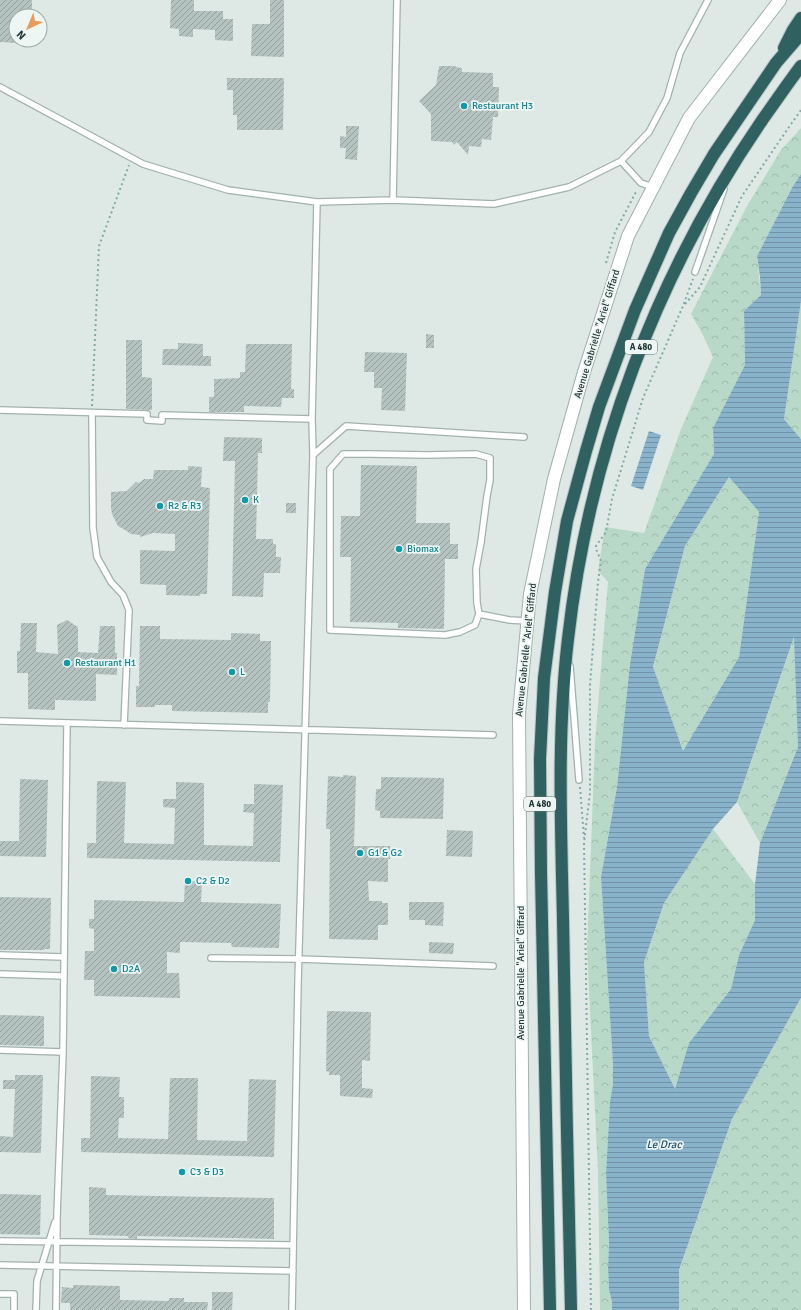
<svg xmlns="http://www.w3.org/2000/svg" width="801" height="1310" font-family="Signika,sans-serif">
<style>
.forest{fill:url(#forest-crowns)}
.water{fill:url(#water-rules);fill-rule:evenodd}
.building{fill:url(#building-hatch)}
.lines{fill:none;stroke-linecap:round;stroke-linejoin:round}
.service-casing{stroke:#a2b0ae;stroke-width:8}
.tertiary-casing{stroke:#a2b0ae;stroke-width:14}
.motorway-casing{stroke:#bcc3c3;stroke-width:14}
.path{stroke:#80aaa6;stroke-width:2;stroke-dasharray:2 3;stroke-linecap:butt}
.service{stroke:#fff;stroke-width:5.5}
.tertiary{stroke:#fff;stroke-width:12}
.motorway{stroke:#2f6161;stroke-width:12}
.culture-dot{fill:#0f9aa8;stroke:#eef6f3;stroke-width:1.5}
.labels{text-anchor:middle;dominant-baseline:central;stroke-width:3.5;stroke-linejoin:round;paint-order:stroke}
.shield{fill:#eef6f3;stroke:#5e706f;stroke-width:1}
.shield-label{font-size:9px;font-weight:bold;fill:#213736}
.culture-label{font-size:10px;fill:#0d838f;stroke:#eef6f3;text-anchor:start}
.street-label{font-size:10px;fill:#213736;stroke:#eef6f3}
.water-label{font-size:11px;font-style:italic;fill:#1f516e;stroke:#eef6f3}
</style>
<defs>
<pattern id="forest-crowns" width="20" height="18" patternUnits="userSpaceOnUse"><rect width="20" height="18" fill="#b8d9c8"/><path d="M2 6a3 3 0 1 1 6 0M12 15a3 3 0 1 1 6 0" fill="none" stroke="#9ebbac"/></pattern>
<pattern id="water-rules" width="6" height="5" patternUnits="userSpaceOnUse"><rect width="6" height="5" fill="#89b3cb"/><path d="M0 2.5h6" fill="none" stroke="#7092a6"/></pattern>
<pattern id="building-hatch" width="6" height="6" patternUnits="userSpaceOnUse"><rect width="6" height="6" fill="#b4c3c0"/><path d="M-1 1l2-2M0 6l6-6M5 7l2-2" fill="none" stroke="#929f9d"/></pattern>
</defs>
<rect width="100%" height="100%" fill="#dee9e6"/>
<path class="forest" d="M 801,128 L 801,174 L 793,186 L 757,256 L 761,295 L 744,311 L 745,366 L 713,428 L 714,454 L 645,569 L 630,664 L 617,787 L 601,877 L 613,1064 L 613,1084 L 610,1101 L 606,1174 L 609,1243 L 608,1268 L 609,1290 L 612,1302 L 612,1310 L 600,1310 L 598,1172 L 587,950 L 595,743 L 608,581 L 598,571 L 605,527 L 644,533 L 681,429 L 713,357 L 702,333 L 691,314 L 747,206 L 781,150 Z
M 801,301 L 801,439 L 784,419 Z
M 729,477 L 759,512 L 739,657 L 683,751 L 653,668 L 685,546 Z
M 795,635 L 798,747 L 760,843 L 737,802 Z
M 713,829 L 755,884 L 755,920 L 739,955 L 731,989 L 689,1043 L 675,1090 L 649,1036 L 644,962 L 664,903 Z
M 801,998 L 801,1310 L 679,1310 L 679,1271 L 732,1119 Z"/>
<path class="water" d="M 801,174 L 801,301 L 784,419 L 801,439 L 801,998 L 732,1119 L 679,1270 L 679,1310 L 612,1310 L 612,1302 L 609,1290 L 608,1268 L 609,1243 L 606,1174 L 610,1101 L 613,1084 L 613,1064 L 601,877 L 617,787 L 630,664 L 645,569 L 714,454 L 713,428 L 745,365 L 744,311 L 761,295 L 760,277 L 757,256 L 793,186 ZM 729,477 L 759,512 L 739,657 L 683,751 L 653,667 L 685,546 ZM 794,637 L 798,747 L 760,843 L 755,884 L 755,920 L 739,955 L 731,989 L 689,1043 L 675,1089 L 649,1036 L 644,962 L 664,903 L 713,829 L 737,802 Z
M 649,431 L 661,435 L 643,490 L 631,486 Z"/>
<path class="building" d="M 0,0 L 32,0 L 32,16 L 16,16 L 16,43 L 0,42 Z
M 171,0 L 194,0 L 194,11 L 223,11 L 223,19 L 233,19 L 233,41 L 215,40 L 215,30 L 193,29 L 193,37 L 179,36 L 179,29 L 170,28 Z
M 270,0 L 284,0 L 284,57 L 251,56 L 252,24 L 270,24 Z
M 439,66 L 455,66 L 456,67 L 462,68 L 462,72 L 493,73 L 493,87 L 499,87 L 498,117 L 493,117 L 491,140 L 482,139 L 481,147 L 469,146 L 468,155 L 457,142 L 454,145 L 452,142 L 431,141 L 431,114 L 419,101 L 436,85 Z
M 227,78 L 284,78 L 283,130 L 237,130 L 237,115 L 233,115 L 233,90 L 227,90 Z
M 346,126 L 359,126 L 357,160 L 345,159 L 346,148 L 340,148 L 340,136 L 346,137 Z
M 426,334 L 434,335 L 434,348 L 426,348 Z
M 126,340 L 142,340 L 142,377 L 152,378 L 152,410 L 126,409 Z
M 178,343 L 203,344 L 203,356 L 211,356 L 211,366 L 162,365 L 163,349 L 178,349 Z
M 246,344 L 292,344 L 291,389 L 294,389 L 294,398 L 282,398 L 281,407 L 244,406 L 244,412 L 209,412 L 209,397 L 214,397 L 214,379 L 240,378 L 240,372 L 245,372 Z
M 365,352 L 407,353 L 405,411 L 381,410 L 382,388 L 374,388 L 374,372 L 364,372 Z
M 224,437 L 262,438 L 262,453 L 258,453 L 256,539 L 273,539 L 273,544 L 276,544 L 276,557 L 281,557 L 280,573 L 264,573 L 263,597 L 232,596 L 235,461 L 223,461 Z
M 361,465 L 417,466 L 416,523 L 450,523 L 450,544 L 458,544 L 458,559 L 445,559 L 444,629 L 398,628 L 398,623 L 350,622 L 351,557 L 340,557 L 341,516 L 360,516 Z
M 188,466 L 202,467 L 201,487 L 210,488 L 207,594 L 200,594 L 200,596 L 166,595 L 166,585 L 140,584 L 140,550 L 175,551 L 175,534 L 153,533 L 140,537 L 140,535 L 131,534 L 125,530 L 118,526 L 112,514 L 111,508 L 111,492 L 127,491 L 136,482 L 139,483 L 144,479 L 153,479 L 154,470 L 188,470 Z
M 286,503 L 296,503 L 296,513 L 286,513 Z
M 67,620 L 78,627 L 78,652 L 98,653 L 100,626 L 115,626 L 115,653 L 117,653 L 117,675 L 96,674 L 96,701 L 55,700 L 55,710 L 28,709 L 28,673 L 17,673 L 17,651 L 20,651 L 21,623 L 37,623 L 36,652 L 58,654 L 57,625 Z
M 140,626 L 160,626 L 160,639 L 231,640 L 231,633 L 260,634 L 260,641 L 271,641 L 270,702 L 268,702 L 268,713 L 172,711 L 172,705 L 155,705 L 155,707 L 136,707 L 136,686 L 139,686 Z
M 343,775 L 356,776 L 354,846 L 390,846 L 390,859 L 388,859 L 388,882 L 368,881 L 369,901 L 382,901 L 382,903 L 388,903 L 388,925 L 378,925 L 378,940 L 329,939 L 330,829 L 326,829 L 328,776 L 343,777 Z
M 381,777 L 444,778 L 443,819 L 380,818 L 380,811 L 375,810 L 376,789 L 381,789 Z
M 20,779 L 48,780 L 46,857 L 0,856 L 0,841 L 19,841 Z
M 97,781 L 126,782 L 124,843 L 174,844 L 175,808 L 163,807 L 163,799 L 176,799 L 176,782 L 204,783 L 204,845 L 253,846 L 254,813 L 243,812 L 244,804 L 254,804 L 254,784 L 283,785 L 280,862 L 87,858 L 87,843 L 96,843 Z
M 447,830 L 473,831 L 472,857 L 446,856 Z
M 185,881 L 202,881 L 201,902 L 281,904 L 279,948 L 232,947 L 231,943 L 180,942 L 180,953 L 167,952 L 167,973 L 179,973 L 180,998 L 94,996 L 94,980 L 84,980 L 85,951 L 94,951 L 94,929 L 89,928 L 89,919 L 94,919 L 94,900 L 184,902 Z
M 0,897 L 51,898 L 50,949 L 45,949 L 44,950 L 0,950 Z
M 409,902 L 444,902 L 443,926 L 425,925 L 425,920 L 409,920 Z
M 429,942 L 454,943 L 453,954 L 429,953 Z
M 327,1011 L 371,1012 L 370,1061 L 362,1060 L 362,1088 L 373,1089 L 372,1098 L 340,1096 L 340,1075 L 329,1075 L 329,1072 L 326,1071 Z
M 0,1015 L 44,1016 L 44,1046 L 0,1045 Z
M 15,1075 L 43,1075 L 41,1153 L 0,1152 L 0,1136 L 13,1137 L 15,1089 L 3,1089 L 3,1080 L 15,1080 Z
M 91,1076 L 120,1077 L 119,1097 L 124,1097 L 124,1118 L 119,1118 L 118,1138 L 168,1139 L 170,1078 L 198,1078 L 197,1140 L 247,1141 L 249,1079 L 276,1080 L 274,1157 L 81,1152 L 81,1138 L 90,1138 Z
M 89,1187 L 106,1188 L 106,1195 L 274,1198 L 274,1239 L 137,1236 L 137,1239 L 128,1238 L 128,1236 L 89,1235 Z
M 0,1194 L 41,1195 L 40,1235 L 0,1234 Z
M 73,1285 L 120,1286 L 120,1300 L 169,1301 L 169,1298 L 184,1298 L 184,1302 L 208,1302 L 207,1310 L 70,1310 L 70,1303 L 61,1303 L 62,1287 L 73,1288 Z
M 212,1292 L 233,1292 L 232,1310 L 212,1310 Z"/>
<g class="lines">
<defs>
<path id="service" d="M 0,87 L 143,164 L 228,190 L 317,202 L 393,200 L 494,204 L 569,187 L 621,161 L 649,132 L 667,98 L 680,53 L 708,0
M 621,161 L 641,183 L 653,187
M 393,200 L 397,0
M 695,272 L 724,189
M 0,410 L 147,414 L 147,420 L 162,421 L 162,415 L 312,419
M 92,413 L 93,528 L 97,557 L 111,582 L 123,595 L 129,610 L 124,725
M 313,455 L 346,426 L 524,437
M 479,614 L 475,625 L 460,632 L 445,635 L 330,630 L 330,469 L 343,454 L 370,454 L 427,455 L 476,454 L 490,458 L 490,480 L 487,496 L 481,542 L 476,569 L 477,603 L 479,614 L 510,620 L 527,621
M 570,666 L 579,780
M 0,721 L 493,735
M 0,955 L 63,957
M 211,958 L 299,959 L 493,966
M 0,974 L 64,976
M 0,1050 L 63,1052
M 0,1241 L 293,1245
M 0,1265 L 293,1271
M 0,1294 L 14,1294 L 14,1310
M 36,1310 L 37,1281 L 55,1222
M 56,1310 L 57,1216 L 63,1052 L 67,723
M 292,1310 L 298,983 L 313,455 L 312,419 L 317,202"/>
<path id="tertiary" d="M 524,1310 L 519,714 L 530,594 L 554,479 L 584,372 L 628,236 L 689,118 L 780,0"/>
<path id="motorway" d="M 784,48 L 793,30 L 801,18
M 550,1310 L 541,873 L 540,759 L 544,678 L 555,592 L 567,521 L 586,451 L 599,407 L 635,310 L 669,233 L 691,193 L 714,154 L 776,63 L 801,34
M 571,1310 C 568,1180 565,1049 563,919 C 561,825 557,732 568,639 C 589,452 657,273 763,119 C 776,101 788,83 801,66"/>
</defs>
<use href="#service" class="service-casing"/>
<use href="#tertiary" class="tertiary-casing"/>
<use href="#motorway" class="motorway-casing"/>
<path class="path" d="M 606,263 L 615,232 L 637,190
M 685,304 L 700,287 L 742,196 L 789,127 L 801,110
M 92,406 L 99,246 L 129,165
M 580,787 L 584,838
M 591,1310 L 584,843 L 590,793 L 590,685 L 598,582 L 601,561 L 596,549 L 596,546 L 606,532 L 612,499 L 643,398 L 683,306 L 693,279"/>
<use href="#service" class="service"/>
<use href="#tertiary" class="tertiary"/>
<use href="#motorway" class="motorway"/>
</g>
<g class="culture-dot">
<circle cx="464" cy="106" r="4"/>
<circle cx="245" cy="500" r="4"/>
<circle cx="160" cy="506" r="4"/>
<circle cx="399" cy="549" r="4"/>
<circle cx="67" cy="663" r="4"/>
<circle cx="232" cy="672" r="4"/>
<circle cx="360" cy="853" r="4"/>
<circle cx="188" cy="881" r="4"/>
<circle cx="114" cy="969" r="4"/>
<circle cx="182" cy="1172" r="4"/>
</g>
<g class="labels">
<g class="shield">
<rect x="625" y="340" width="32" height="14" rx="3"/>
<rect x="524" y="797" width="32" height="14" rx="3"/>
</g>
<g class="shield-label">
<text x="641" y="347">A 480</text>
<text x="540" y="804">A 480</text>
</g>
<g class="culture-label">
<text x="472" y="106">Restaurant H3</text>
<text x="253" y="500">K</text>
<text x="168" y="506">R2 &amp; R3</text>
<text x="407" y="549">Biomax</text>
<text x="75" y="663">Restaurant H1</text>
<text x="240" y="672">L</text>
<text x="368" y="853">G1 &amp; G2</text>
<text x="196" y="881">C2 &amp; D2</text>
<text x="122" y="969">D2A</text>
<text x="190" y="1172">C3 &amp; D3</text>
</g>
<g class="street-label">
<text transform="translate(597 334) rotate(-73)">Avenue Gabrielle "Ariel" Giffard</text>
<text transform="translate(526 650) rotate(-84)">Avenue Gabrielle "Ariel" Giffard</text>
<text transform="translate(521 973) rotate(-90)">Avenue Gabrielle "Ariel" Giffard</text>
</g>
<g class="water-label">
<text x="664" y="1144">Le Drac</text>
</g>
</g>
<g transform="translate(28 28) rotate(224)"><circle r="19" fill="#eef6f3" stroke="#9caaa7"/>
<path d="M0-3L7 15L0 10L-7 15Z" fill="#e89c5c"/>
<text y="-6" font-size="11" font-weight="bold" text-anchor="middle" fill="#213736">N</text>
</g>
</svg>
